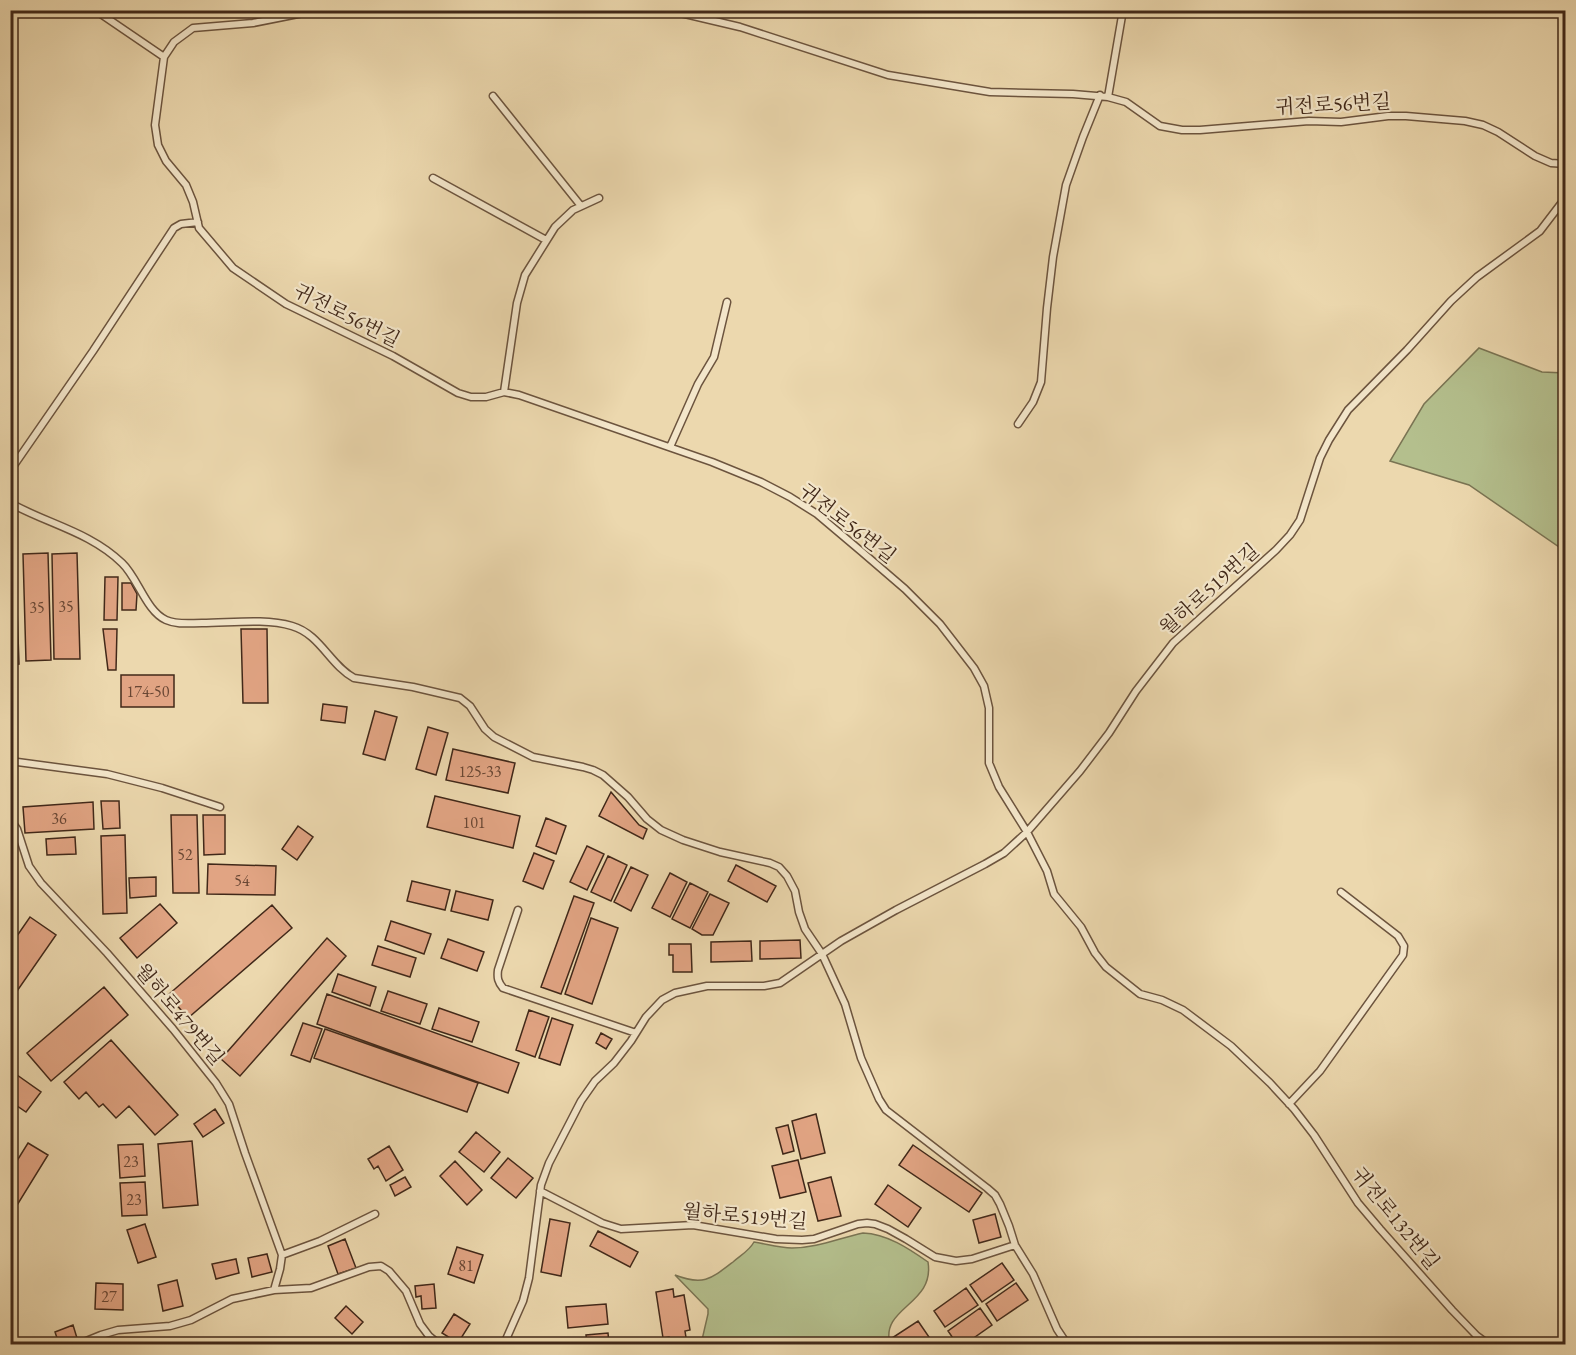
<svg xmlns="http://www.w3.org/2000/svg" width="1576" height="1355" font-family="'EB Garamond','Noto Serif KR',serif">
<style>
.green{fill:#b4bf8d;stroke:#7a7453;stroke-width:1.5}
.building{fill:#e1a483;stroke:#412819;stroke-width:1.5}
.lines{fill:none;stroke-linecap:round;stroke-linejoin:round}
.lane-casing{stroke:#6c543e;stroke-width:9}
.lane{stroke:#f3e6ca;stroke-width:6}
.labels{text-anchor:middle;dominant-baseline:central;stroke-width:4.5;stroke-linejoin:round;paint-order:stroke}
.number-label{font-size:16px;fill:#694734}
.street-label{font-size:20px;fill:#412819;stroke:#f3e6ca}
</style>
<rect width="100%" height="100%" fill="#ecd8ae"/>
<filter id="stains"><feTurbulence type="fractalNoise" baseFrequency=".00333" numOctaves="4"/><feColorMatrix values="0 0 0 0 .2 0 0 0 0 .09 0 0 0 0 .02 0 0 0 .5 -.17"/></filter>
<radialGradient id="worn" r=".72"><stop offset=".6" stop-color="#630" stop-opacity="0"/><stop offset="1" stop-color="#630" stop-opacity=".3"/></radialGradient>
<path class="green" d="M 1479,348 L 1542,372 L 1565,373 L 1565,551 L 1469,485 L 1390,461 L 1424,404 Z
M 863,1233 C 887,1234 908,1248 928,1262 C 935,1305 880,1307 890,1344 L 701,1344 L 708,1314 L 708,1309 L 675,1275 C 703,1286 711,1279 733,1262 C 741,1255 749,1251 754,1242 C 767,1244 779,1248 792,1248 C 817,1248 839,1238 863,1233 Z"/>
<path class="building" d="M 10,529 L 12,529 L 13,549 L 10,549 Z
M 15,551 L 19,664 L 10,665 L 10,552 Z
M 48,553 L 51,660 L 26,661 L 23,554 Z
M 77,553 L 80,659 L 54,659 L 52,554 Z
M 105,577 L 118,577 L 117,620 L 104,620 Z
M 122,583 L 131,583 L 137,594 L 136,610 L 122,610 Z
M 103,629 L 117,629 L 116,670 L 108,670 Z
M 241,629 L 267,629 L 268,703 L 243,703 Z
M 121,675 L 174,675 L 174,707 L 121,707 Z
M 323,704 L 347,707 L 345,723 L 321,720 Z
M 375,711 L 397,717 L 385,760 L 363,754 Z
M 428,727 L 448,733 L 436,775 L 416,769 Z
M 453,749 L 515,763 L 508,793 L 446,780 Z
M 611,792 L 639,825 L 647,829 L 643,839 L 599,816 Z
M 435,796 L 520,816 L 513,848 L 427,827 Z
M 101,801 L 119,801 L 120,828 L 103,829 Z
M 93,802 L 94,829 L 25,833 L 23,807 Z
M 171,815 L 197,815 L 199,893 L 173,893 Z
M 203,815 L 225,815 L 225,854 L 204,855 Z
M 546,818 L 566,826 L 556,854 L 536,846 Z
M 298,826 L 313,837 L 297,860 L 282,849 Z
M 125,835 L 127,913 L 103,914 L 101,836 Z
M 75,837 L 76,854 L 47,855 L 46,839 Z
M 587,846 L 604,854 L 587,890 L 570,882 Z
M 534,853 L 554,861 L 543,889 L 523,881 Z
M 608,856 L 627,865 L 611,901 L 591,892 Z
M 208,864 L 276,866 L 275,895 L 207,894 Z
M 736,865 L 776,886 L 767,902 L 728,881 Z
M 631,867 L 648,875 L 631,911 L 614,902 Z
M 670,873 L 687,882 L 670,917 L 652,908 Z
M 156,877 L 156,896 L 130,898 L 129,878 Z
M 412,881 L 450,890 L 445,910 L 407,901 Z
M 690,883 L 708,892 L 690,928 L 672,919 Z
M 456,891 L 493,900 L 488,920 L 451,911 Z
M 710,894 L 729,903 L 713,935 L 702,935 L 692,929 Z
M 574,896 L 594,903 L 561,994 L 541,987 Z
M 160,904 L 177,923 L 137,958 L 120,938 Z
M 272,905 L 292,928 L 188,1018 L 168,995 Z
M 30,917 L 56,935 L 15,994 L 10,991 L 10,946 Z
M 591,918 L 618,928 L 592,1004 L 565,994 Z
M 391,921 L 431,934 L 424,954 L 385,940 Z
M 327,938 L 346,956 L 240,1076 L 221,1059 Z
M 448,939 L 484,952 L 477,971 L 441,958 Z
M 800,940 L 801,958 L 760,959 L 760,941 Z
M 751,941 L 752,961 L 711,962 L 711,942 Z
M 669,944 L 691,944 L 692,972 L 673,972 L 673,955 L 669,955 Z
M 378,946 L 416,958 L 410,977 L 372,965 Z
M 338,974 L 376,987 L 370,1006 L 332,992 Z
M 104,987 L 128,1015 L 51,1081 L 27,1053 Z
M 388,991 L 427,1004 L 420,1024 L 381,1011 Z
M 327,994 L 519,1063 L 508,1093 L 317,1024 Z
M 439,1008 L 479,1022 L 472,1042 L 432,1029 Z
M 529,1010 L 549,1017 L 535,1057 L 516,1050 Z
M 552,1018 L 573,1025 L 560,1065 L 539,1058 Z
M 303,1023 L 322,1029 L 310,1062 L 291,1055 Z
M 10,1025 L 17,1031 L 10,1039 Z
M 325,1029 L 478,1083 L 467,1112 L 314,1058 Z
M 601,1033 L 612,1039 L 606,1049 L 596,1043 Z
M 111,1040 L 178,1115 L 155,1135 L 129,1106 L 116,1118 L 103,1104 L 99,1107 L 86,1092 L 79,1099 L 64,1082 Z
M 10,1070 L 41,1092 L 26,1112 L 10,1101 Z
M 215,1109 L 224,1123 L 203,1137 L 194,1124 Z
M 816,1114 L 825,1153 L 801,1159 L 792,1121 Z
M 788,1125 L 794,1151 L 783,1154 L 776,1128 Z
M 476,1132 L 500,1152 L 484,1172 L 459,1152 Z
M 192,1141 L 198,1205 L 163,1208 L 158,1144 Z
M 28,1143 L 48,1155 L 11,1215 L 10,1172 Z
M 143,1144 L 145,1176 L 120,1178 L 118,1145 Z
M 913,1145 L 982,1193 L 969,1212 L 899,1165 Z
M 389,1146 L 403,1170 L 386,1181 L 378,1166 L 374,1169 L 368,1159 Z
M 508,1158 L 533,1178 L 516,1198 L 491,1178 Z
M 798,1160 L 806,1192 L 780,1198 L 772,1166 Z
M 455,1161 L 482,1190 L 467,1205 L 440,1176 Z
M 405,1177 L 411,1187 L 395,1196 L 390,1185 Z
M 831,1177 L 841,1216 L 818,1221 L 808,1183 Z
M 145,1182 L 147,1215 L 122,1216 L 120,1183 Z
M 888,1185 L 921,1208 L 908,1227 L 875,1204 Z
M 995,1214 L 1001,1237 L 979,1243 L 973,1220 Z
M 550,1219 L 570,1223 L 561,1276 L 541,1272 Z
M 145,1224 L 156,1257 L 138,1263 L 127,1230 Z
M 598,1231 L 638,1252 L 630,1267 L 590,1246 Z
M 345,1239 L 356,1268 L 338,1274 L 328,1246 Z
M 457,1247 L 483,1255 L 474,1283 L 448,1274 Z
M 267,1254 L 272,1272 L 252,1277 L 248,1258 Z
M 236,1259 L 239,1273 L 216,1279 L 212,1264 Z
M 1002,1263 L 1014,1280 L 982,1302 L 970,1285 Z
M 177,1280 L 183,1306 L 163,1311 L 158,1285 Z
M 96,1283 L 123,1284 L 123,1310 L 95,1309 Z
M 1016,1283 L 1028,1300 L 997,1321 L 986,1304 Z
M 434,1284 L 436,1308 L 422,1309 L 421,1296 L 416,1297 L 415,1286 Z
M 966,1288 L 978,1305 L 945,1327 L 934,1311 Z
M 673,1289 L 674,1297 L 684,1295 L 690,1330 L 685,1331 L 687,1344 L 670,1344 L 669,1337 L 663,1338 L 656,1292 Z
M 606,1304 L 608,1324 L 568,1328 L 566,1307 Z
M 346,1306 L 363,1322 L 352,1334 L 335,1318 Z
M 980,1308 L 992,1325 L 965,1344 L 957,1344 L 948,1331 Z
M 454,1314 L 470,1324 L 458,1343 L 442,1333 Z
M 918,1321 L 929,1337 L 919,1344 L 896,1344 L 892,1338 Z
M 73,1325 L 77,1338 L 59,1344 L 55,1332 Z
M 608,1333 L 609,1344 L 587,1344 L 586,1335 Z
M 935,1339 L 939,1344 L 927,1344 Z
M 172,1341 L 172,1344 L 151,1344 Z"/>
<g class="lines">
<defs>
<path id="lane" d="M 95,10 L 164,57
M 318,10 L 253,23 L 193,28 L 174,42 L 164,57 L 155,125 L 158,145 L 166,161 L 186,185 L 193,202 L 199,228 L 233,268 L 286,304 L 393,356 L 458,393 L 471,397 L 486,397 L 504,392 L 519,395 L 712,462 L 761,482 L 790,497 L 817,514 L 862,552 L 905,589 L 940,624 L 974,668 L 984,686 L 989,708 L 989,763 L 999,787 L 1027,832 L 1047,871 L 1054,894 L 1081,927 L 1095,953 L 1106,967 L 1140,994 L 1162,1000 L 1183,1010 L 1231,1046 L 1270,1083 L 1294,1109 L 1314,1135 L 1358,1203 L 1380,1229 L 1452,1310 L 1477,1336 L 1488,1344
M 668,10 L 740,27 L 888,75 L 990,92 L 1073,94 L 1108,97 L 1126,102 L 1160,126 L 1182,130 L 1200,130 L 1309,121 L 1341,122 L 1388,116 L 1406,116 L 1465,121 L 1483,125 L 1498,132 L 1535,156 L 1551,163 L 1566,164
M 493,96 L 581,206
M 1108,97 L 1123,10
M 433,178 L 546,240
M 504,392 L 517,303 L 525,275 L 555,227 L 573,210 L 599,198
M 1018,424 L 1033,402 L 1041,382 L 1047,308 L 1053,257 L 1066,185 L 1083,137 L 1100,95
M 670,447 L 698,384 L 714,357 L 727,302
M 10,471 L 93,351 L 174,228 L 181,224 L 198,222
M 10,503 C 48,524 90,532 122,563 C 138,578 146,611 166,620 C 177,625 190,623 202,623 C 230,623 265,618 292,626 C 320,634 330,665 354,678 L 413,687 L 460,698 L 470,706 L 485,729 L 494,737 L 533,757 L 583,767 L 593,770 L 603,775 L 628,797 L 647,819 L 661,830 L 683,840 L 720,852 L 770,863 L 779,867 L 787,876 L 795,891 L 799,912 L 805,929 L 822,954 L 845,1004 L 861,1058 L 879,1099 L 886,1110 L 987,1188 L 995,1195 L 1000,1204 L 1009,1226 L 1015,1245 L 1033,1274 L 1057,1329 L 1067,1344
M 10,761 L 107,774 L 162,788 L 220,807
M 10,819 L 17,829 L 29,866 L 41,883 L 107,953 L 173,1029 L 216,1083 L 229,1104 L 245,1153 L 282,1255
M 518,910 L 498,970 C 497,978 498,982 503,988 L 636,1033
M 1289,1104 L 1320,1071 L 1403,955 L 1404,946 L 1398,936 L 1341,892
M 540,1191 L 602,1223 L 621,1229 L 693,1225 L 776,1239 L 802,1240 L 814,1239 L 858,1224 L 867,1223 L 875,1224 L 888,1229 L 906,1239 L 935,1257 L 956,1261 L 972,1259 L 1015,1245
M 274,1290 L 280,1269 L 282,1255 L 320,1241 L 375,1214
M 79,1344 L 101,1335 L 118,1330 L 170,1326 L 191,1320 L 232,1299 L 274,1290 L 311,1288 L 369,1267 L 381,1266 L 389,1271 L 406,1291 L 420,1324 L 429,1336 L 439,1344
M 504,1344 L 523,1301 L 529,1278 L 541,1185 L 549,1163 L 581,1101 L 595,1081 L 614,1063 L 631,1041 L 646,1017 L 662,1000 L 675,993 L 707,986 L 764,986 L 780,983 L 841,941 L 896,910 L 985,864 L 1004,853 L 1027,832 L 1080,771 L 1109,733 L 1136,691 L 1173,643 L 1276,550 L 1290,535 L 1300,520 L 1320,458 L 1329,440 L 1348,410 L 1407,350 L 1451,301 L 1477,277 L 1540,231 L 1566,197"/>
</defs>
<use href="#lane" class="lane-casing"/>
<use href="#lane" class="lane"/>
</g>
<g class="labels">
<g class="number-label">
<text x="66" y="606">35</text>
<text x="37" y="607">35</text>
<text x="148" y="691">174-50</text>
<text x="480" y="771">125-33</text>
<text x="59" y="818">36</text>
<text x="474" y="822">101</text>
<text x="185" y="854">52</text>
<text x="242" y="880">54</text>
<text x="131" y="1161">23</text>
<text x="134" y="1199">23</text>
<text x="466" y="1265">81</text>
<text x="109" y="1296">27</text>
</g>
<g class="street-label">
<text transform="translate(1333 104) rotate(-3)">귀전로56번길</text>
<text transform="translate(347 315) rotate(27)">귀전로56번길</text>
<text transform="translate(848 523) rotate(38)">귀전로56번길</text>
<text transform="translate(1209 589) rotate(-42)">월하로519번길</text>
<text transform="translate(180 1014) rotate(50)">월하로479번길</text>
<text transform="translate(745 1216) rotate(5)">월하로519번길</text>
<text transform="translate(1396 1218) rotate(51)">귀전로132번길</text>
</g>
</g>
<rect width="1576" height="1355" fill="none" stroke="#ecd8ae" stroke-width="36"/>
<rect x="12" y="12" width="1552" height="1331" fill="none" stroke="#412819" stroke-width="3"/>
<rect x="18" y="18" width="1540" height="1319" fill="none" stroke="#412819" stroke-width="1.5"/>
<rect width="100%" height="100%" filter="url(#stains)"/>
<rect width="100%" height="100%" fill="url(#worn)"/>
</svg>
